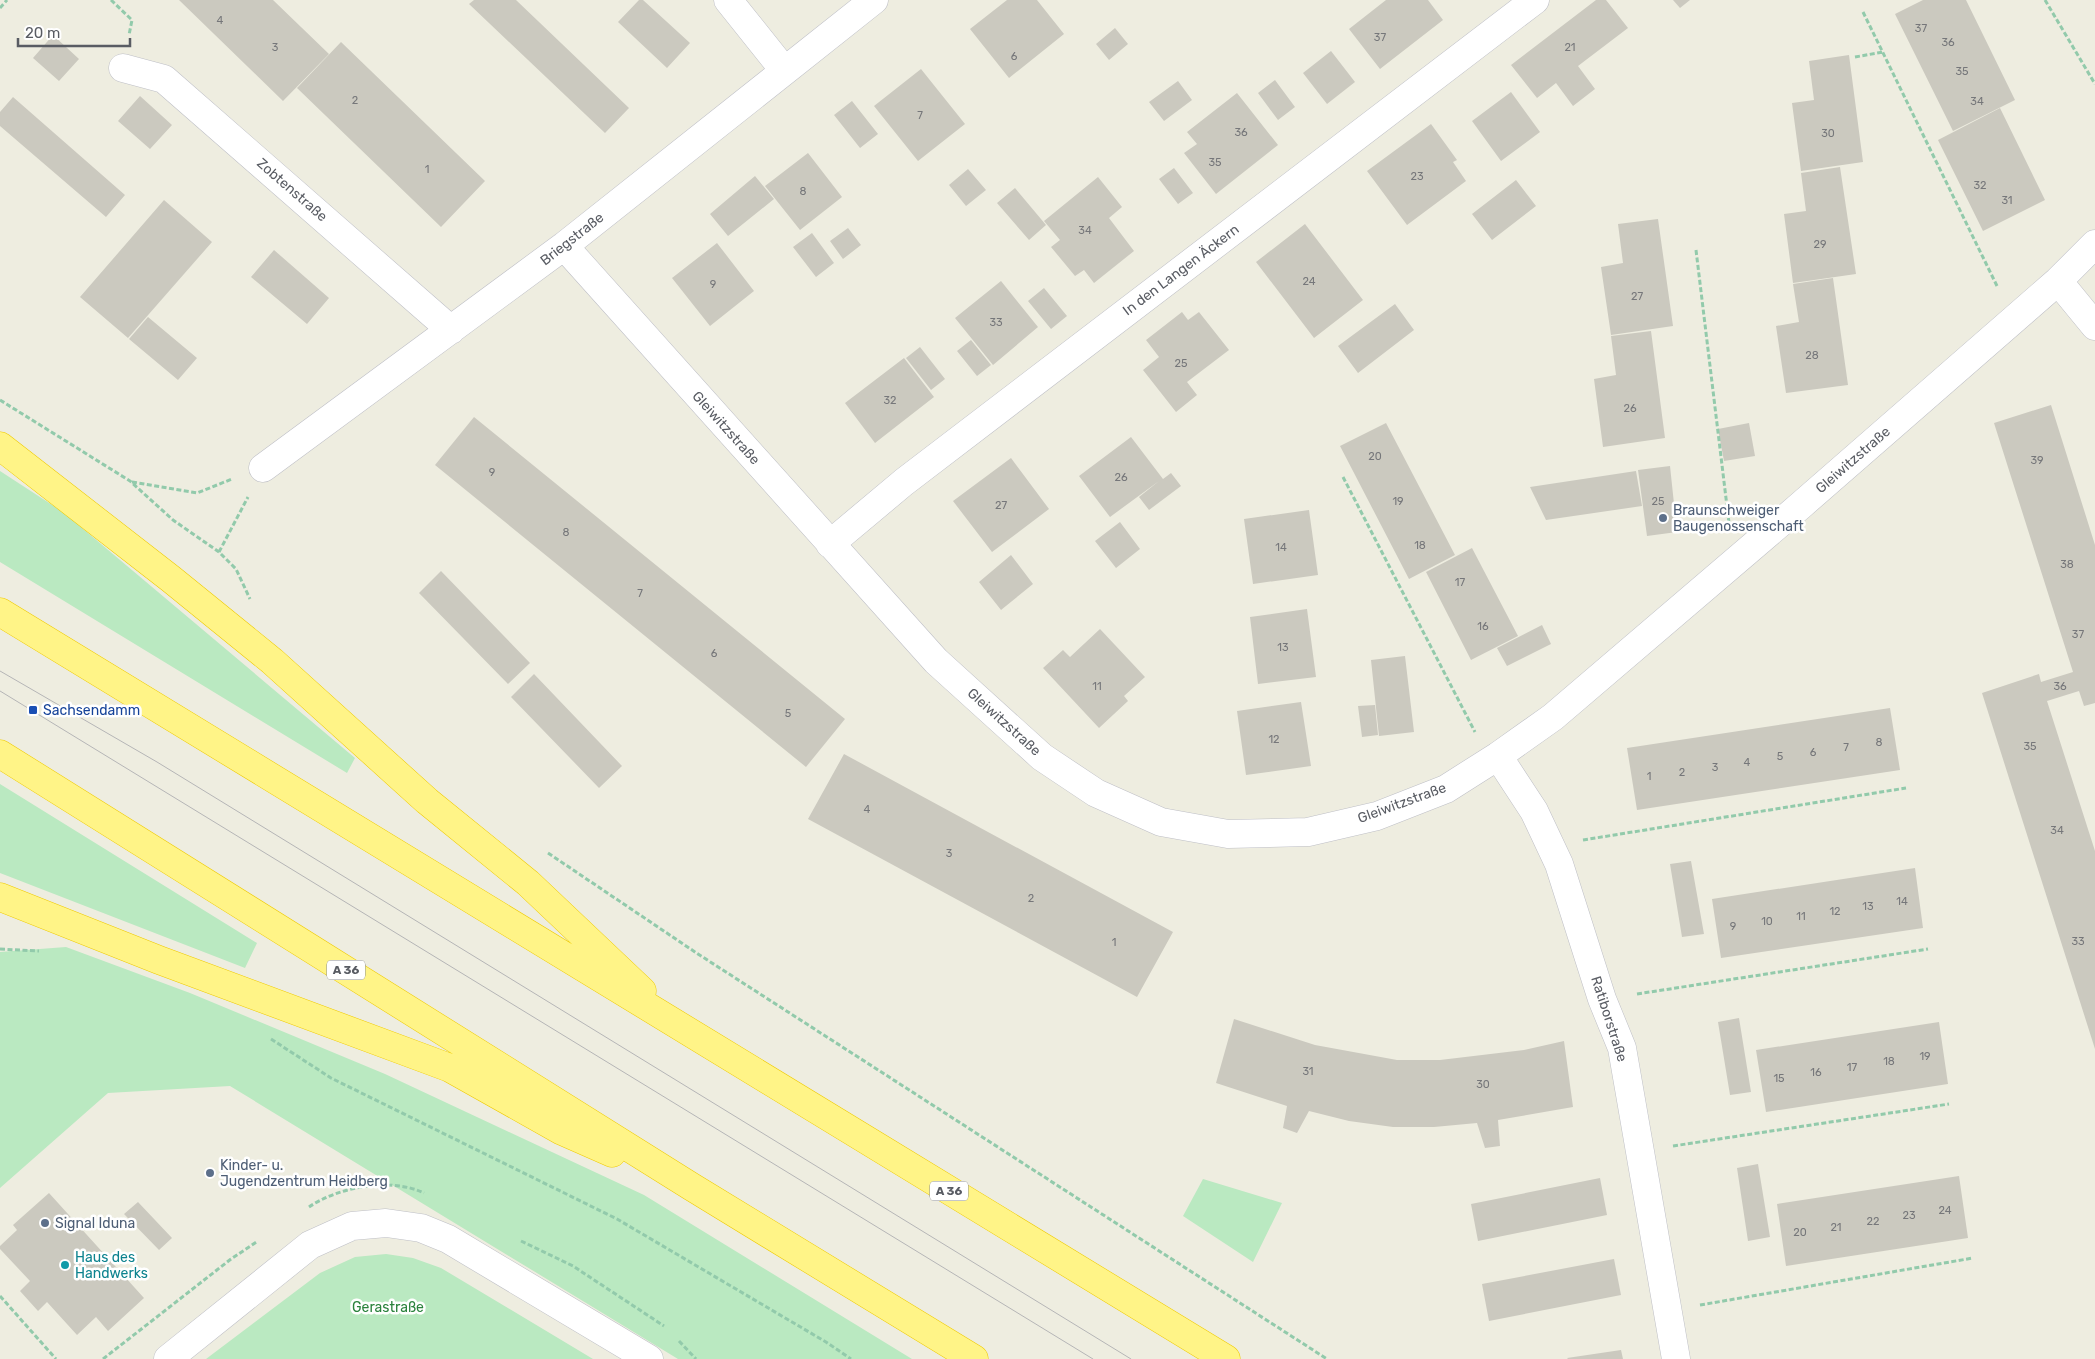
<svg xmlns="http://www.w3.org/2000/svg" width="2095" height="1359" font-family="Rubik,sans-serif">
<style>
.green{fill:#bae9c1}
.building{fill:#cbc9bf}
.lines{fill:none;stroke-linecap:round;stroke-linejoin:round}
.minor-casing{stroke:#bebfc6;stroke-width:29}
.highway-casing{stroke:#efca00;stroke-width:29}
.path{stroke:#92caab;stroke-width:3;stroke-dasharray:5 2.5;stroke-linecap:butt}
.minor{stroke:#fff;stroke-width:28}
.highway{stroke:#fff487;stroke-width:28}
.tram{stroke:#b5b5b6;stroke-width:1}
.service-dot{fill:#5c6f8a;stroke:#fff;stroke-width:2}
.transit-dot{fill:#1a4fb4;stroke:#fff;stroke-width:2}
.culture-dot{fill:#0f9aa8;stroke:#fff;stroke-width:2}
.labels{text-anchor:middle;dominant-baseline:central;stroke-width:5;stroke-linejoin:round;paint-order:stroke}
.number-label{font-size:11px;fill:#76777a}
.shield{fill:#fff;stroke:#8b8d92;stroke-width:1}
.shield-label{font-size:12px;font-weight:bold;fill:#595c63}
.street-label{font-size:14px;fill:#595c63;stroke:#fff}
.service-label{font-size:14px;fill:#4e5e75;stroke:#fff;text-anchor:start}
.transit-label{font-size:14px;fill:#164399;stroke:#fff;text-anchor:start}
.culture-label{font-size:14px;fill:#0d838f;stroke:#fff;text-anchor:start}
.park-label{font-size:14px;fill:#2a823c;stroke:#fff}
</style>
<rect width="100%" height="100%" fill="#eeede0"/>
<path class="green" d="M 0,471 L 63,512 L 355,758 L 347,773 L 0,562 Z
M 0,784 L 257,943 L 245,968 L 0,873 Z
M 66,947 L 190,993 L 385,1074 L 644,1195 L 912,1359 L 678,1359 L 230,1086 L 108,1093 L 0,1188 L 0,952 Z
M 1203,1179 L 1282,1203 L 1253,1262 L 1183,1216 Z
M 386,1254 L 413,1258 L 441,1268 L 593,1359 L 206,1359 L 320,1273 L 355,1257 Z"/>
<path class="building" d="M 179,0 L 273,0 L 329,54 L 283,101 Z
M 474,0 L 516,0 L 629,108 L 605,133 L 469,4 Z
M 639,0 L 643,0 L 690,43 L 667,68 L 618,22 Z
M 1007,0 L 1037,0 L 1064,34 L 1009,78 L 970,29 Z
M 1386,0 L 1428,0 L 1443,20 L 1380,69 L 1349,29 Z
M 1596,0 L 1606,0 L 1628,28 L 1578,66 L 1595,89 L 1573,106 L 1556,83 L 1537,98 L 1511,65 Z
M 1673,0 L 1690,0 L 1680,8 Z
M 1923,0 L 1966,0 L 2015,100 L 1953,131 L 1895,14 Z
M 1115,28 L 1128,44 L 1109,60 L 1096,44 Z
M 53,35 L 79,59 L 59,81 L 33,58 Z
M 341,42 L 485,181 L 441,227 L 297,88 Z
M 1331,51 L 1355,82 L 1327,104 L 1303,73 Z
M 1849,55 L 1863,162 L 1801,171 L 1792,103 L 1814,100 L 1809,61 Z
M 921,69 L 965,124 L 918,161 L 874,106 Z
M 1275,80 L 1295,107 L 1278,120 L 1258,93 Z
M 1178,81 L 1192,100 L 1164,121 L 1149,102 Z
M 1511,92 L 1540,132 L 1501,161 L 1472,121 Z
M 1237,93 L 1278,145 L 1216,194 L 1184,153 L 1197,144 L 1187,132 Z
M 140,96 L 172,125 L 150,149 L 118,121 Z
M 13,97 L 125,195 L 106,217 L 0,126 L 0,112 Z
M 852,101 L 878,134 L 860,148 L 834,115 Z
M 2000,108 L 2045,200 L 1983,231 L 1938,140 Z
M 1431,124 L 1457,160 L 1453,162 L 1466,181 L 1407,225 L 1367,171 Z
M 808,153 L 842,197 L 800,230 L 765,186 Z
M 1840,167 L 1856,274 L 1793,283 L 1784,214 L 1806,211 L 1801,173 Z
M 1174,168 L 1193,193 L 1178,204 L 1159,179 Z
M 968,169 L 986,190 L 966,206 L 949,185 Z
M 755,176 L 774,199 L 728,236 L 710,214 Z
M 1098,177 L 1122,207 L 1109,218 L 1134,251 L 1094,283 L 1084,270 L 1075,276 L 1051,247 L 1060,240 L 1044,221 Z
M 1516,180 L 1536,206 L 1492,240 L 1472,214 Z
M 1015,188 L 1046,225 L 1029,240 L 997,203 Z
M 164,200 L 212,242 L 128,338 L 80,297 Z
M 1658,219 L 1673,326 L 1611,335 L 1601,267 L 1623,263 L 1618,224 Z
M 1305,224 L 1363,300 L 1314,338 L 1256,262 Z
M 848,228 L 861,245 L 843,259 L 830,241 Z
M 812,233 L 834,263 L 816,277 L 793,247 Z
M 717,243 L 754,291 L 710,326 L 672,278 Z
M 274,250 L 329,298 L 307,324 L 251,277 Z
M 1833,278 L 1848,385 L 1786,393 L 1776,326 L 1799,322 L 1793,284 Z
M 1001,281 L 1038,327 L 993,365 L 955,318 Z
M 1044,288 L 1067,316 L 1051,329 L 1028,301 Z
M 1395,304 L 1414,330 L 1358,373 L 1338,346 Z
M 1182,312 L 1188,320 L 1199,312 L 1229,350 L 1187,382 L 1197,395 L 1176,412 L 1143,370 L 1159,357 L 1146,340 Z
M 148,317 L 197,358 L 178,380 L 129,339 Z
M 1651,331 L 1665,438 L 1603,447 L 1594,379 L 1616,375 L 1611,336 Z
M 971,340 L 991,365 L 977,376 L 957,351 Z
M 920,347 L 945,379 L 931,390 L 906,358 Z
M 904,358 L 934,397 L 875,443 L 845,403 Z
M 2051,405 L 2095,545 L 2095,703 L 2084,706 L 2079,691 L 2047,701 L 2095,851 L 2095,1049 L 1982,693 L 2039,674 L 2041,682 L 2073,672 L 1994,423 Z
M 474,417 L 845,719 L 806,767 L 435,465 Z
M 1386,423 L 1455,555 L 1409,579 L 1340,446 Z
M 1749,423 L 1755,456 L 1724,461 L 1718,429 Z
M 1131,437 L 1163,479 L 1171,473 L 1181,486 L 1149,510 L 1139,497 L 1159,481 L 1110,517 L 1079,476 Z
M 1011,458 L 1049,509 L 992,552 L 953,501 Z
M 1670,466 L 1677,532 L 1647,536 L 1638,470 Z
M 1636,471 L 1642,506 L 1546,520 L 1530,487 Z
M 1309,510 L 1318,575 L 1253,584 L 1244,519 Z
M 1120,522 L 1140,549 L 1116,568 L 1095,541 Z
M 1472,548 L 1518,636 L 1471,660 L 1426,572 Z
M 1011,555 L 1033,584 L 1001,610 L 979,582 Z
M 441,571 L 530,663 L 508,684 L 419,593 Z
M 1307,609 L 1316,677 L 1258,684 L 1250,617 Z
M 1542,625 L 1551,644 L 1507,666 L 1497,648 Z
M 1100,629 L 1145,677 L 1124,696 L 1128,701 L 1099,728 L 1043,668 L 1063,650 L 1070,657 Z
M 1405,656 L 1414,732 L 1379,736 L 1371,660 Z
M 534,674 L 622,766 L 599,788 L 511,697 Z
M 1301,702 L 1311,766 L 1246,775 L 1237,711 Z
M 1375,705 L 1378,735 L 1362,737 L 1358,706 Z
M 1890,708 L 1900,770 L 1637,810 L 1627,748 Z
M 844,754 L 1173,932 L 1137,997 L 808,819 Z
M 1691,861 L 1704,934 L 1682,937 L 1670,864 Z
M 1915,868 L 1923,928 L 1721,958 L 1712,899 Z
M 1739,1018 L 1751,1092 L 1730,1095 L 1718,1022 Z
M 1234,1019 L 1315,1045 L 1397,1060 L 1440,1060 L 1524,1050 L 1564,1041 L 1573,1107 L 1498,1120 L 1500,1146 L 1485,1148 L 1477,1123 L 1434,1127 L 1393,1127 L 1349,1121 L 1309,1111 L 1297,1133 L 1283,1128 L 1287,1106 L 1216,1083 Z
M 1939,1022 L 1948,1084 L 1766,1112 L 1756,1050 Z
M 1758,1164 L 1770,1237 L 1748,1241 L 1737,1168 Z
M 1959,1176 L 1968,1238 L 1786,1266 L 1777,1204 Z
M 1600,1178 L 1607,1215 L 1478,1241 L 1471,1204 Z
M 49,1193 L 144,1298 L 108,1331 L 96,1317 L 77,1335 L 47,1302 L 38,1311 L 20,1291 L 30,1281 L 0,1249 L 0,1246 L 17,1230 L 13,1225 Z
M 138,1202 L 172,1238 L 159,1250 L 124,1214 Z
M 1614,1259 L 1621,1295 L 1489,1321 L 1482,1284 Z
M 1621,1350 L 1623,1359 L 1568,1359 L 1567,1358 Z"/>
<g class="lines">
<defs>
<path id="minor" d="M 728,0 L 784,70
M 123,68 L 164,79 L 451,330
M 564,246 L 936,661 L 1042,757 L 1096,793 L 1161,822 L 1228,834 L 1308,832 L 1377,816 L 1446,789 L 1498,756 L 1553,717 L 1800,506 L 2058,281 L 2095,244
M 2058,281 L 2095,326
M 263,468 L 564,246 L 874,0
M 830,544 L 904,482 L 1535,0
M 1498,756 L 1534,811 L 1559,864 L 1602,999 L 1622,1048 L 1676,1359
M 168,1359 L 310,1245 L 352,1226 L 386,1223 L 421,1228 L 448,1239 L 649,1359"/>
<path id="highway" d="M 0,446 L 171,579 L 272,661 L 427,801 L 528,883 L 642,991
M 0,612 L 1226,1359
M 0,754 L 692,1187 L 974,1359
M 0,897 L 159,960 L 450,1068 L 562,1131 L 612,1153"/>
</defs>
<use href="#minor" class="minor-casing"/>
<use href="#highway" class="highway-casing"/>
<path class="path" d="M 111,0 L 132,20 L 129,35
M 2045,0 L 2095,84
M 0,8 L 7,0
M 1863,12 L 1998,288
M 1855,57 L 1883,52
M 1696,250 L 1729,523
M 0,400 L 130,481 L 173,520 L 219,552 L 236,569 L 250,599
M 1343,477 L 1475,732
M 132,482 L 197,493 L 232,479
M 219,552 L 248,497
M 1583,840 L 1906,788
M 548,853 L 698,954 L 1327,1359
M 0,949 L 39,951
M 1637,994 L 1928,949
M 271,1039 L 331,1078 L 617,1219 L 826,1342 L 851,1359
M 1673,1146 L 1949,1104
M 309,1207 C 338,1187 391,1177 424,1193
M 521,1241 L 573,1266 L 664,1326
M 0,1296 L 56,1359
M 1700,1305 L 1973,1258
M 679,1341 L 696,1359
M 103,1359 L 231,1259 L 258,1241"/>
<use href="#minor" class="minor"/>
<use href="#highway" class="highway"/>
<path class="tram" d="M 0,671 L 157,762 L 1131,1359
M 0,691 L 1093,1359"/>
</g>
<g class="service-dot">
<circle cx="1663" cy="518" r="5"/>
<circle cx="210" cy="1173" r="5"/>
<circle cx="45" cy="1223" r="5"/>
</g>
<rect class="transit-dot" x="28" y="705" width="10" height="10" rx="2.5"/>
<circle class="culture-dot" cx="65" cy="1265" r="5"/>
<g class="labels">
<g class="number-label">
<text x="220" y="20">4</text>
<text x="1921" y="28">37</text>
<text x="1380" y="37">37</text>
<text x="1948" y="42">36</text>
<text x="275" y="47">3</text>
<text x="1570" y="47">21</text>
<text x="1014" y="56">6</text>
<text x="1962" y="71">35</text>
<text x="355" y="100">2</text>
<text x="1977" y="101">34</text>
<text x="920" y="115">7</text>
<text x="1241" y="132">36</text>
<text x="1828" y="133">30</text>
<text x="1215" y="162">35</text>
<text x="427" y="169">1</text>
<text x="1417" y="176">23</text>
<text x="1980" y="185">32</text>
<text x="803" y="191">8</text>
<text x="2007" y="200">31</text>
<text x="1085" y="230">34</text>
<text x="1820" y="244">29</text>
<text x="1309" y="281">24</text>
<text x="713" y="284">9</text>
<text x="1637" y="296">27</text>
<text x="996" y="322">33</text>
<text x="1812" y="355">28</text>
<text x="1181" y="363">25</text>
<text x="890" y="400">32</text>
<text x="1630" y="408">26</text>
<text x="1375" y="456">20</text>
<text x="2037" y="460">39</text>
<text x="492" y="472">9</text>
<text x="1121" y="477">26</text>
<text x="1398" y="501">19</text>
<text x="1658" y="501">25</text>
<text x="1001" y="505">27</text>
<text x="566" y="532">8</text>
<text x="1420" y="545">18</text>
<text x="1281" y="547">14</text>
<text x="2067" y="564">38</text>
<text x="1460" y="582">17</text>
<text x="640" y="593">7</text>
<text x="1483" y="626">16</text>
<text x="2078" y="634">37</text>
<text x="1283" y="647">13</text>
<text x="714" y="653">6</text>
<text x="1097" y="686">11</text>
<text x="2060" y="686">36</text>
<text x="788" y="713">5</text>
<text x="1274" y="739">12</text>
<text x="1879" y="742">8</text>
<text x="2030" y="746">35</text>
<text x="1846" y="747">7</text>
<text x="1813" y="752">6</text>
<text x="1780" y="756">5</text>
<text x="1747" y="762">4</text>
<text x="1715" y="767">3</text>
<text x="1682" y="772">2</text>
<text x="1649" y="776">1</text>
<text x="867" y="809">4</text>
<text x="2057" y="830">34</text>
<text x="949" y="853">3</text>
<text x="1031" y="898">2</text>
<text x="1902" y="901">14</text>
<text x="1868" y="906">13</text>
<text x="1835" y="911">12</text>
<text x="1801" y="916">11</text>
<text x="1767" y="921">10</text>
<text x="1733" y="926">9</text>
<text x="2078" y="941">33</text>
<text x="1114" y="942">1</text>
<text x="1925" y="1056">19</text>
<text x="1889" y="1061">18</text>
<text x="1852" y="1067">17</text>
<text x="1308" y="1071">31</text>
<text x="1816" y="1072">16</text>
<text x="1779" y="1078">15</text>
<text x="1483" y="1084">30</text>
<text x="1945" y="1210">24</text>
<text x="1909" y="1215">23</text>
<text x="1873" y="1221">22</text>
<text x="1836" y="1227">21</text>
<text x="1800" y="1232">20</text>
</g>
<g class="shield">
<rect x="327" y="960.5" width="38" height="19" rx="4"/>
<rect x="930" y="1181.5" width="38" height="19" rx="4"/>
</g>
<g class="shield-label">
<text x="346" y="970">A 36</text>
<text x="949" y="1191">A 36</text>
</g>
<g class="street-label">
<text transform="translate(292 190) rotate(41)">Zobtenstraße</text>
<text transform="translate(572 239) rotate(-38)">Briegstraße</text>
<text transform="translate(1181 270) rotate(-37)">In den Langen Äckern</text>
<text transform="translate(726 428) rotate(48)">Gleiwitzstraße</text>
<text transform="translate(1853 460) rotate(-41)">Gleiwitzstraße</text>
<text transform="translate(1004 722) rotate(42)">Gleiwitzstraße</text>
<text transform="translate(1402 803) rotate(-20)">Gleiwitzstraße</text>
<text transform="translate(1609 1019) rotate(72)">Ratiborstraße</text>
</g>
<g class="service-label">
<text x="1673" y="510">Braunschweiger<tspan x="1673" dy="16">Baugenossenschaft</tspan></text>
<text x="220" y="1165">Kinder- u.<tspan x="220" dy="16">Jugendzentrum Heidberg</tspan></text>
<text x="55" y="1223">Signal Iduna</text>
</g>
<g class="transit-label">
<text x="43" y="710">Sachsendamm</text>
</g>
<g class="culture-label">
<text x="75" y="1257">Haus des<tspan x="75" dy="16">Handwerks</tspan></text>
</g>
<g class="park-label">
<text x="388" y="1307">Gerastraße</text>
</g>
</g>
<path d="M18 38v8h112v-8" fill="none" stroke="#595c63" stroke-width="2.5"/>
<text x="25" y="38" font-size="15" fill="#595c63" stroke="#ffffff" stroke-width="4" paint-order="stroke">20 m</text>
</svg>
